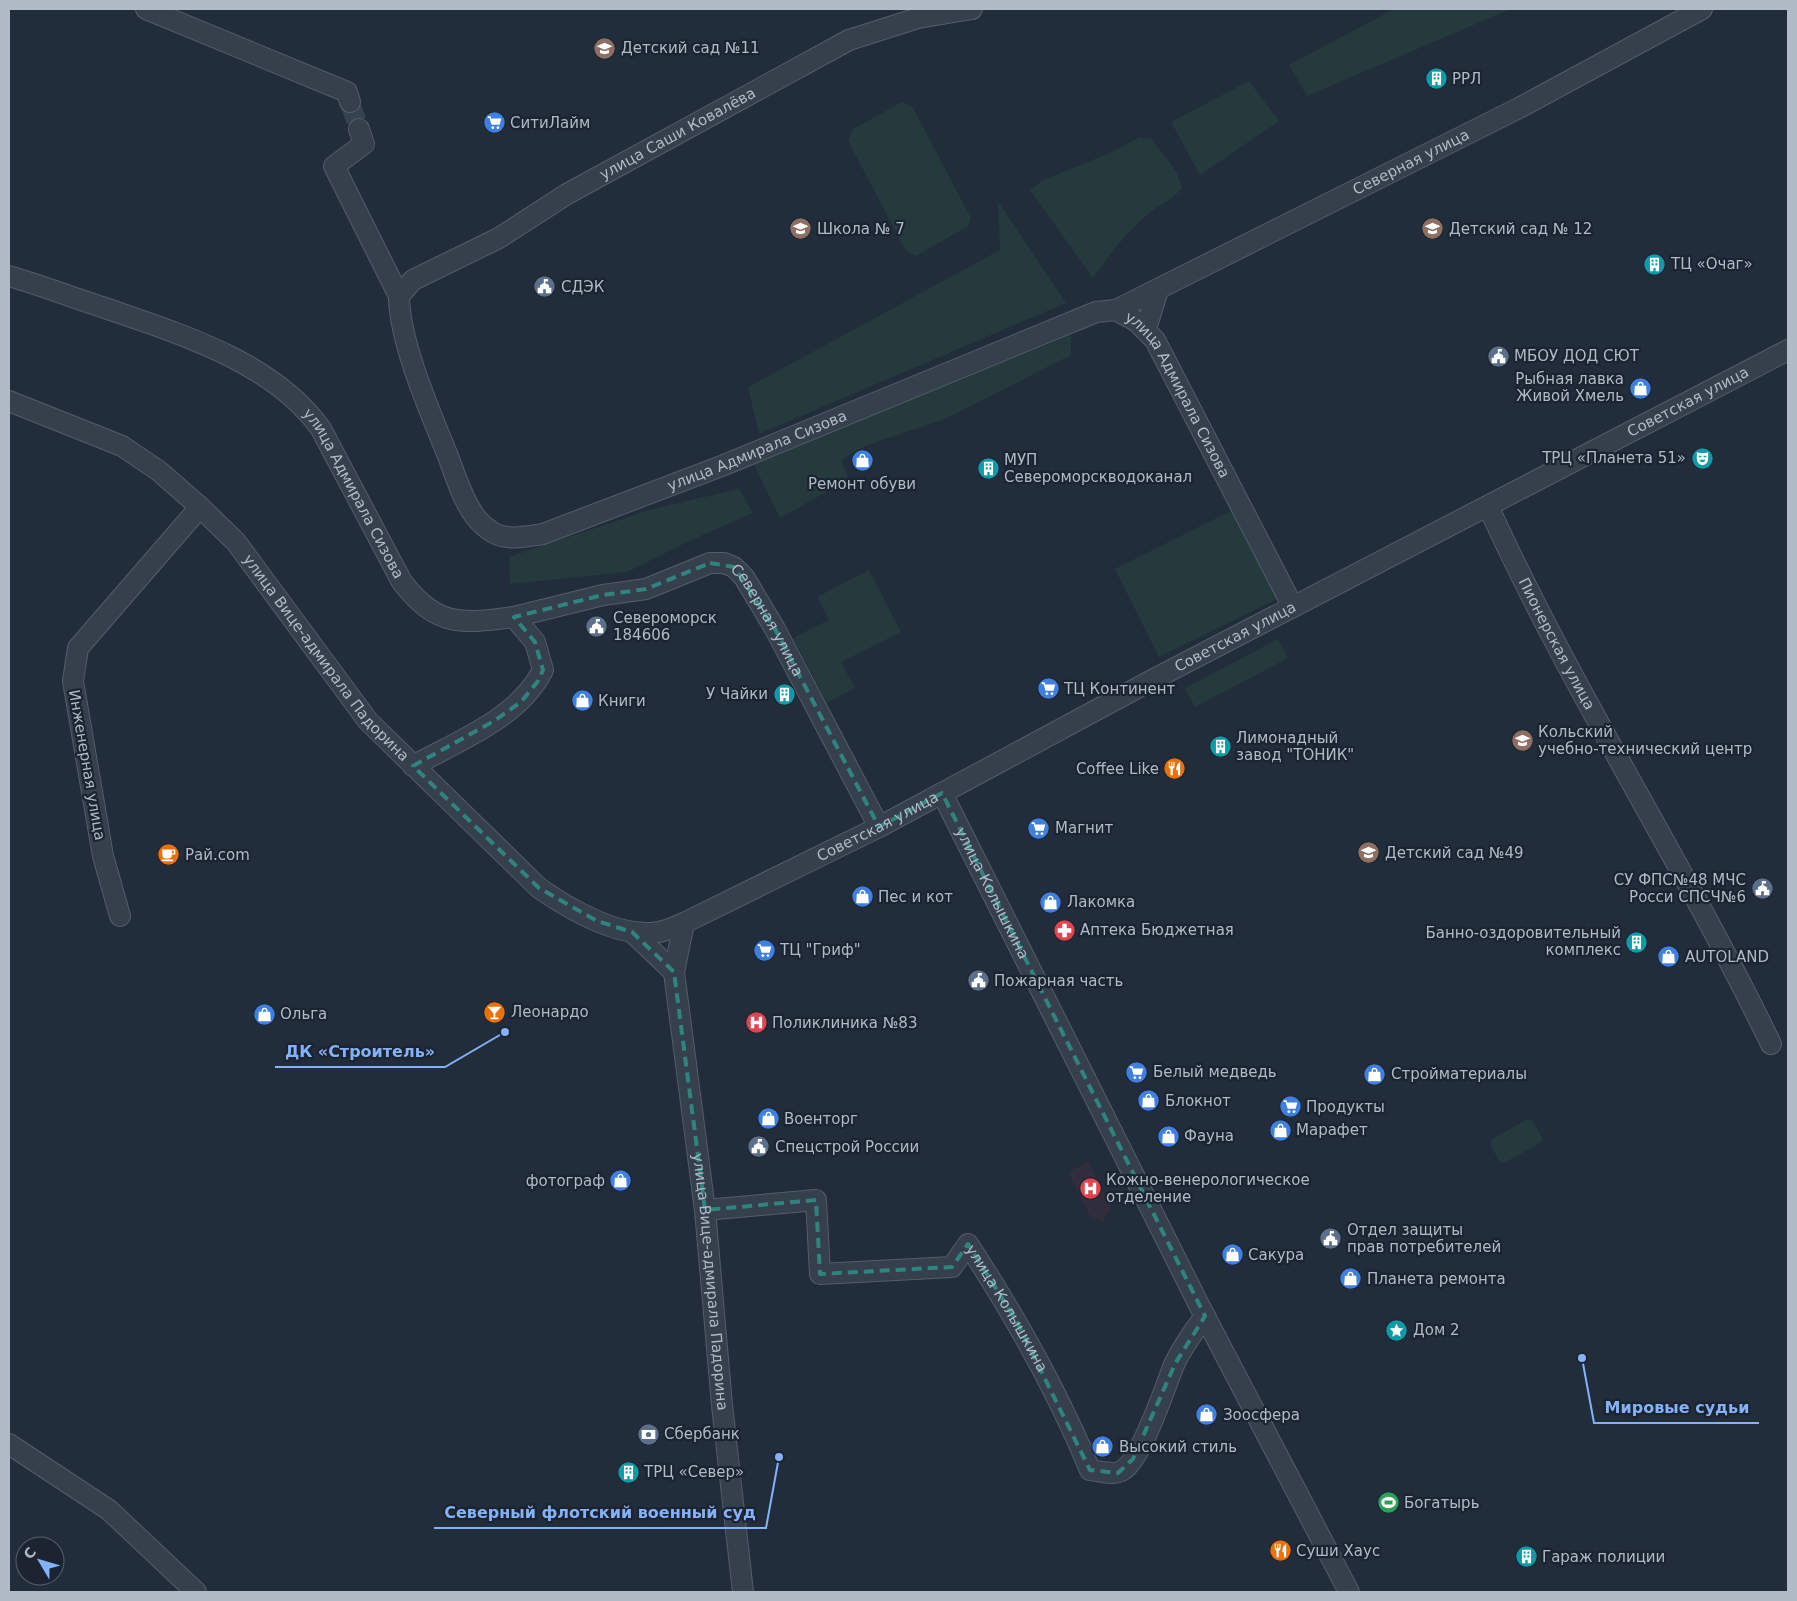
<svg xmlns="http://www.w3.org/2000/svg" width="1797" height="1601" font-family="'DejaVu Sans',sans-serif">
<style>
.medical{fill:#302e3d}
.green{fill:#243a3d}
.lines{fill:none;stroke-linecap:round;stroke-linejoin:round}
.minor-tunnel{stroke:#374251;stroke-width:20;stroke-dasharray:20 10;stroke-linecap:butt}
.minor-casing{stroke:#545d6a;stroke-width:22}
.minor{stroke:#363f4c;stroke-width:20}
.marked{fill:none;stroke:#2f8480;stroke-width:4;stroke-dasharray:10 6;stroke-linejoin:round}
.labels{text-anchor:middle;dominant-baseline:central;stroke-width:4.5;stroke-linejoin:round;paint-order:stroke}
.poi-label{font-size:15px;fill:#b1bac7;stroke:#1b2430;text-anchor:start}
.street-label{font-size:15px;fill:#b1bac7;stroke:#1b2430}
.leader{fill:none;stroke:#84b2f9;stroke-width:2}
.callout-dot{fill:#84b2f9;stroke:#1b2430;stroke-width:2}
.callout-label{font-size:16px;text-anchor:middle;font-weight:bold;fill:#84b2f9;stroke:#1b2430;stroke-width:4.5;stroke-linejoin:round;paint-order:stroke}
</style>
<rect width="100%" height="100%" fill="#222d3c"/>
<path class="medical" d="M 1088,1162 L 1111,1207 L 1103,1222 L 1090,1216 L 1068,1172 Z"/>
<path class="green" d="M 1394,9 L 1511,9 L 1307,96 L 1289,65 Z
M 1249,81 L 1279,121 L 1200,175 L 1171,122 Z
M 902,102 L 912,106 L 971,218 L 968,226 L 916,256 L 906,251 L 848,141 L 853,129 Z
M 1140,137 L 1152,139 L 1176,171 L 1182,188 C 1173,200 1160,204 1148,214 C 1125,234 1111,253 1093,278 L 1030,190 L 1043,180 L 1112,152 Z
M 998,201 L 1066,303 L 759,434 L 748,387 L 1000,250 Z
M 1071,335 L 1071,355 L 945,419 L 865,446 L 841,460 L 849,479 L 780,518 L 753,463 Z
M 739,489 L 753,513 L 689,541 L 627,572 L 510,584 L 509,557 L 652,509 Z
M 1235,509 L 1279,598 L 1159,657 L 1115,569 Z
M 869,570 L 901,632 L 841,662 L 855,688 L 827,703 L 793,638 L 829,620 L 817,597 Z
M 1278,639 L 1288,658 L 1195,707 L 1185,688 Z
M 1528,1119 L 1532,1120 L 1542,1137 L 1542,1142 L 1504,1163 L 1499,1161 L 1490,1144 L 1492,1139 Z"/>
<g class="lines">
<path class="minor-tunnel" d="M 350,102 L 359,129"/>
<defs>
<g id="minor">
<path d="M 146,9 L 347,92 L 350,102"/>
<path id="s1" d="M 359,129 L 364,144 L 334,166 L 399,296 C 399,341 430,412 448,456 C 455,475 462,498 474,515 C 478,521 488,530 494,533 C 508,541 528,536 543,534 L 724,465 L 1096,312 L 1116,310 L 1136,321 L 1155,340 L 1293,607"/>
<path id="s2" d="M 9,276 C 40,285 71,297 102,307 C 177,333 273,361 321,429 L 402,582 C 437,627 461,624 514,617 L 535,642 L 543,670 C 519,718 458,741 413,766"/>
<path id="s3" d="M 399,296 L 413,280 L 499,238 L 567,194 L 849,40 L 918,18 L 972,9"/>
<path id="s4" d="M 1116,310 L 1519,108 L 1702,9"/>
<path d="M 1146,329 L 1158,290"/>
<path id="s5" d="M 9,401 L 122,446 L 159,471 L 200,507 L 236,542 L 368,721 L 539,888 C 569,909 620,939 658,932 C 667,931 676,926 684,923 L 879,827 L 1154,679 L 1788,350"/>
<path id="s6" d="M 1488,506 C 1572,691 1683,862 1771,1044"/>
<path id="s7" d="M 514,617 L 603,595 L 646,589 L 710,563 L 724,563 L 734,567 L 744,577 L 775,629 L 879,827"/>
<path id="s8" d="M 942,793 L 1198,1303 L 1349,1592"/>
<path d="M 120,916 L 103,856 L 73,681 L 78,648 L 200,507"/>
<path id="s9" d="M 684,923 L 674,972 L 705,1210 L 722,1405 L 743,1592"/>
<path d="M 632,932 L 674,972"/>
<path id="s10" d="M 705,1210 L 816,1200 L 820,1274 L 952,1267 L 968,1244 C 1015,1316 1057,1390 1090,1470 C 1099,1471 1115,1476 1123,1470 C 1142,1458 1165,1387 1174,1365 C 1182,1347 1194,1331 1205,1316"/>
<path d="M 9,1444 L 109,1510 L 196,1592"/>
</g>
</defs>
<use href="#minor" class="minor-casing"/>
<use href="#minor" class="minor"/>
</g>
<path class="marked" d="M 710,563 L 734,567 L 775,629 L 879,827 L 942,793 L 1205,1316 L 1175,1364 L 1133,1459 L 1118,1473 L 1090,1470 L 1017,1322 L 968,1244 L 952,1267 L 820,1274 L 816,1200 L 705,1210 L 674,972 L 632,932 L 597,921 L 539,888 L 413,766 L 494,721 L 521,702 L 538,681 L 543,670 L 535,642 L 514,617 L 603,595 L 646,589 Z"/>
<defs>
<symbol id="school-disc" viewBox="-11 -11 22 22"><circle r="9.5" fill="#8d6e63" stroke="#1b2430"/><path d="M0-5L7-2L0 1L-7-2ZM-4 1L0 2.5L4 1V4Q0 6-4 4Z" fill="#fff"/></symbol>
<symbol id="building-disc" viewBox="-11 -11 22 22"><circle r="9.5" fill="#0f9aa8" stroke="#1b2430"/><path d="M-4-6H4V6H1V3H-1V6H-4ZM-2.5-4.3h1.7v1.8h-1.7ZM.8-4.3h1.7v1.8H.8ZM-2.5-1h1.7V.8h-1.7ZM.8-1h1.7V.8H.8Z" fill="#fff"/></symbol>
<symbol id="supermarket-disc" viewBox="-11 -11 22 22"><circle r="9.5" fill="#3f7fe0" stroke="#1b2430"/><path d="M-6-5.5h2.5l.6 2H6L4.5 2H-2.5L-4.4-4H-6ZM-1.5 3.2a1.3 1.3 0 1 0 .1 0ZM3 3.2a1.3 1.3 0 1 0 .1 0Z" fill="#fff"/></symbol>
<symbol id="civic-disc" viewBox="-11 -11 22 22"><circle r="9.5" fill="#5c6f8a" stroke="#1b2430"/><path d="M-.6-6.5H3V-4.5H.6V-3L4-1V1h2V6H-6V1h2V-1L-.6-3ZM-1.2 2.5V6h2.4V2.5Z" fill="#fff"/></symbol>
<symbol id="shop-disc" viewBox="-11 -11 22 22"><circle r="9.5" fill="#3f7fe0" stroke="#1b2430"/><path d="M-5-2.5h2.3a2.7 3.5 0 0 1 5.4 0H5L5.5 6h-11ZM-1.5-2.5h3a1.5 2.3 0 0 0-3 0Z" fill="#fff"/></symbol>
<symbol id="theatre-disc" viewBox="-11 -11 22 22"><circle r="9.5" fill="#0f9aa8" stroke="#1b2430"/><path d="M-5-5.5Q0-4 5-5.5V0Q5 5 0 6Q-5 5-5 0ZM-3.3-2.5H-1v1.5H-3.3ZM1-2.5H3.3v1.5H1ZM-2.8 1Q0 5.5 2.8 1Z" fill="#fff"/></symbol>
<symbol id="university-disc" viewBox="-11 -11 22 22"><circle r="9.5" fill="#8d6e63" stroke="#1b2430"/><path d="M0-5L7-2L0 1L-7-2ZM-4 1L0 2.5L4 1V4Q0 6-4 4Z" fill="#fff"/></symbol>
<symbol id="restaurant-disc" viewBox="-11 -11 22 22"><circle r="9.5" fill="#e8710a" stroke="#1b2430"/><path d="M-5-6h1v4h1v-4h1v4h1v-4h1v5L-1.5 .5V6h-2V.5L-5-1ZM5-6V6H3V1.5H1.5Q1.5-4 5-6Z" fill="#fff"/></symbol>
<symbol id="cafe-disc" viewBox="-11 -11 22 22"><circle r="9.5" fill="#e8710a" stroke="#1b2430"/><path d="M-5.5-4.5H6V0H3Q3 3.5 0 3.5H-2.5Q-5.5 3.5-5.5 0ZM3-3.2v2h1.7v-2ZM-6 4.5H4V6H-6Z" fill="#fff"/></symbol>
<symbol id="pharmacy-disc" viewBox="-11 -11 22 22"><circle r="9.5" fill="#e0444e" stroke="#1b2430"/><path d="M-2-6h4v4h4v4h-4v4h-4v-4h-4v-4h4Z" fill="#fff"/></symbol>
<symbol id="bar-disc" viewBox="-11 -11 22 22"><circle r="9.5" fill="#e8710a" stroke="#1b2430"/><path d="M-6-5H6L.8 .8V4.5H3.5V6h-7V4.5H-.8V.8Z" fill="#fff"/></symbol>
<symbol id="hospital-disc" viewBox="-11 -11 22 22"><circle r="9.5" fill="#e0444e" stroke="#1b2430"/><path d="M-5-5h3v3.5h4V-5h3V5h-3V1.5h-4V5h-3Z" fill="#fff"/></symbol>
<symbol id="sight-disc" viewBox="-11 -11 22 22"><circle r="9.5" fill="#0f9aa8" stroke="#1b2430"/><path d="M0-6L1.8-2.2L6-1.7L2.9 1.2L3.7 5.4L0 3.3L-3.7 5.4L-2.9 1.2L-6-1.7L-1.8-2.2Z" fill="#fff"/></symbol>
<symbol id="bank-disc" viewBox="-11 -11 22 22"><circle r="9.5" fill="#5c6f8a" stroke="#1b2430"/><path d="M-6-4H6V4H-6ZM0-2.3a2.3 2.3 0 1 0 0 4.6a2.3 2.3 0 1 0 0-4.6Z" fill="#fff"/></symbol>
<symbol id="stadium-disc" viewBox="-11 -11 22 22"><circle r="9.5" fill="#2e9e5b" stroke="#1b2430"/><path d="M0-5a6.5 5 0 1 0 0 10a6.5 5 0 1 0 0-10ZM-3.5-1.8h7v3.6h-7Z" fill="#fff"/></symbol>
</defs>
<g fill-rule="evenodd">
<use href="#school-disc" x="592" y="36" width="25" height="25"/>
<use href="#building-disc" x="1424" y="66" width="25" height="25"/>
<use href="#supermarket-disc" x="482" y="110" width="25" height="25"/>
<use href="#school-disc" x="788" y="216" width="25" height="25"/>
<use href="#school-disc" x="1420" y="216" width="25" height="25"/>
<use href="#building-disc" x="1642" y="252" width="25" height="25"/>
<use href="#civic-disc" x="532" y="274" width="25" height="25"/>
<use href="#civic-disc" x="1486" y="344" width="25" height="25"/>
<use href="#shop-disc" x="1628" y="376" width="25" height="25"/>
<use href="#theatre-disc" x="1690" y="446" width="25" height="25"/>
<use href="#shop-disc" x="850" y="448" width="25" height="25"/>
<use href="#building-disc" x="976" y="456" width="25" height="25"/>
<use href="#civic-disc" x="584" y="614" width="25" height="25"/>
<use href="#supermarket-disc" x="1036" y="676" width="25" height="25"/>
<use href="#building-disc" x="772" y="682" width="25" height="25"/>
<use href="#shop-disc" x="570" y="688" width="25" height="25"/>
<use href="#university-disc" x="1510" y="728" width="25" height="25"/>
<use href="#building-disc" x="1208" y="734" width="25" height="25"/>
<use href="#restaurant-disc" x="1162" y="756" width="25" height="25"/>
<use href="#supermarket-disc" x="1026" y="816" width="25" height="25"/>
<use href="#school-disc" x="1356" y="840" width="25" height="25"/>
<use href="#cafe-disc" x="156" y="842" width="25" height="25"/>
<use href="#civic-disc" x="1750" y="876" width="25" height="25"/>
<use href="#shop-disc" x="850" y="884" width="25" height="25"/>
<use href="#shop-disc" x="1038" y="890" width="25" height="25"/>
<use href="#pharmacy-disc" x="1052" y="918" width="25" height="25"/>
<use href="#building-disc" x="1624" y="930" width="25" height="25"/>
<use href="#supermarket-disc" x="752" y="938" width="25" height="25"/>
<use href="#shop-disc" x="1656" y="944" width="25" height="25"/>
<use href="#civic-disc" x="966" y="968" width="25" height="25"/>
<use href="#bar-disc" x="482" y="1000" width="25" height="25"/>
<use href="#shop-disc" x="252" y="1002" width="25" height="25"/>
<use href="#hospital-disc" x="744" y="1010" width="25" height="25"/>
<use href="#supermarket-disc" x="1124" y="1060" width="25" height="25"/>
<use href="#shop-disc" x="1362" y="1062" width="25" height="25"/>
<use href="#shop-disc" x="1136" y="1088" width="25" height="25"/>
<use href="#supermarket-disc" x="1278" y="1094" width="25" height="25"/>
<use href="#shop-disc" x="756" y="1106" width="25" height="25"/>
<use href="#shop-disc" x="1268" y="1118" width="25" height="25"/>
<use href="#shop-disc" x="1156" y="1124" width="25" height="25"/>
<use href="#civic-disc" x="746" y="1134" width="25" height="25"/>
<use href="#shop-disc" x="608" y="1168" width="25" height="25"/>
<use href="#hospital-disc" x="1078" y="1176" width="25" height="25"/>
<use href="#civic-disc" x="1318" y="1226" width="25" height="25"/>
<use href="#shop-disc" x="1220" y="1242" width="25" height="25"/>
<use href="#shop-disc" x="1338" y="1266" width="25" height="25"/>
<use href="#sight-disc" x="1384" y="1318" width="25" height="25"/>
<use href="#shop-disc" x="1194" y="1402" width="25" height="25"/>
<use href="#bank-disc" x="636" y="1422" width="25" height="25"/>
<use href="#shop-disc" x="1090" y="1434" width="25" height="25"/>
<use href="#building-disc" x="616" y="1460" width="25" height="25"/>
<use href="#stadium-disc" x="1376" y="1490" width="25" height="25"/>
<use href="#restaurant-disc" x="1268" y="1538" width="25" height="25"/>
<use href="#building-disc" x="1514" y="1544" width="25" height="25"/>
</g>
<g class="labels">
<g class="poi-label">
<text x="621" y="48">Детский сад №11</text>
<text x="1452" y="79">РРЛ</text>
<text x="510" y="123">СитиЛайм</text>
<text x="817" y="229">Школа № 7</text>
<text x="1449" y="229">Детский сад № 12</text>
<text x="1671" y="264">ТЦ «Очаг»</text>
<text x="561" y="287">СДЭК</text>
<text x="1514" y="356">МБОУ ДОД СЮТ</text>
<text x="1624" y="379" text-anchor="end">Рыбная лавка<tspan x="1624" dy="17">Живой Хмель</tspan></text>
<text x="1686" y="458" text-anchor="end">ТРЦ «Планета 51»</text>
<text x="1004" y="460">МУП<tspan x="1004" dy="17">Североморскводоканал</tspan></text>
<text x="862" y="484" text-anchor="middle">Ремонт обуви</text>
<text x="613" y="618">Североморск<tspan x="613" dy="17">184606</tspan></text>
<text x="1064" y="689">ТЦ Континент</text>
<text x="768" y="694" text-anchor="end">У Чайки</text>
<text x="598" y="701">Книги</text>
<text x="1538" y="732">Кольский<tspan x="1538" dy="17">учебно-технический центр</tspan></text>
<text x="1236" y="738">Лимонадный<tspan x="1236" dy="17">завод "ТОНИК"</tspan></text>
<text x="1159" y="769" text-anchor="end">Coffee Like</text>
<text x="1055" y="828">Магнит</text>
<text x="1385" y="853">Детcкий сад №49</text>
<text x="185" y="855">Рай.com</text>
<text x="1746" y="880" text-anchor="end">СУ ФПС№48 МЧС<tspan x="1746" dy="17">Росси СПСЧ№6</tspan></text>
<text x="878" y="897">Пес и кот</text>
<text x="1067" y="902">Лакомка</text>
<text x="1080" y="930">Аптека Бюджетная</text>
<text x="1621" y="933" text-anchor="end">Банно-оздоровительный<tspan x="1621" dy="17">комплекс</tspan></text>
<text x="780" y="950">ТЦ "Гриф"</text>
<text x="1685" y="957">AUTOLAND</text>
<text x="994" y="981">Пожарная часть</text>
<text x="511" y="1012">Леонардо</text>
<text x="280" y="1014">Ольга</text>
<text x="772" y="1023">Поликлиника №83</text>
<text x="1153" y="1072">Белый медведь</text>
<text x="1391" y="1074">Стройматериалы</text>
<text x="1165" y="1101">Блокнот</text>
<text x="1306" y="1107">Продукты</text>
<text x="784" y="1119">Военторг</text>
<text x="1296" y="1130">Марафет</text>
<text x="1184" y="1136">Фауна</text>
<text x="775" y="1147">Спецстрой России</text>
<text x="1106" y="1180">Кожно-венерологическое<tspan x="1106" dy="17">отделение</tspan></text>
<text x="605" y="1181" text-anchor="end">фотограф</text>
<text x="1347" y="1230">Отдел защиты<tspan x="1347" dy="17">прав потребителей</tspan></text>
<text x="1248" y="1255">Сакура</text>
<text x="1367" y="1279">Планета ремонта</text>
<text x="1413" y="1330">Дом 2</text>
<text x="1223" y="1415">Зоосфера</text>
<text x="664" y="1434">Сбербанк</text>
<text x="1119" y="1447">Высокий стиль</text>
<text x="644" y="1472">ТРЦ «Север»</text>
<text x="1404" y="1503">Богатырь</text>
<text x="1296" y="1551">Суши Хаус</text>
<text x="1542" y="1557">Гараж полиции</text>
</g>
<g class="street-label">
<text stroke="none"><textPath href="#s3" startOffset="324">улица Саши Ковалёва</textPath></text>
<text stroke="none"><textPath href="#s4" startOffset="330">Северная улица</textPath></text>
<text stroke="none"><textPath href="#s1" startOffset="1232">улица Адмирала Сизова</textPath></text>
<text stroke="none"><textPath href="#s5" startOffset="2021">Советская улица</textPath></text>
<text stroke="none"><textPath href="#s1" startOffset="738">улица Адмирала Сизова</textPath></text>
<text stroke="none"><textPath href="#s2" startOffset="425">улица Адмирала Сизова</textPath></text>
<text stroke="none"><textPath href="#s7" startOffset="292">Северная улица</textPath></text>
<text stroke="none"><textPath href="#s5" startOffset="1511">Советская улица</textPath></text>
<text stroke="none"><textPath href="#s6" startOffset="154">Пионерская улица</textPath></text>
<text stroke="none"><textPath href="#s5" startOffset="418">улица Вице-адмирала Падорина</textPath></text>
<text transform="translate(87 765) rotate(80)">Инженерная улица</text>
<text stroke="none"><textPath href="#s5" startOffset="1106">Советская улица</textPath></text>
<text stroke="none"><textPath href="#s8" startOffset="112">улица Колышкина</textPath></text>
<text stroke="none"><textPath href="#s9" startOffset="362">улица Вице-адмирала Падорина</textPath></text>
<text stroke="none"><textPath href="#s10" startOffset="421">улица Колышкина</textPath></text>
</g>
</g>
<path class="leader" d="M505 1032L445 1067H275M1582 1358L1594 1423H1759M779 1457L766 1528H434"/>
<g class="callout-dot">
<circle cx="505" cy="1032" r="5"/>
<circle cx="1582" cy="1358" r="5"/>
<circle cx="779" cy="1457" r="5"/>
</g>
<g class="callout-label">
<text x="360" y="1057">ДК «Строитель»</text>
<text x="1677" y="1413">Мировые судьи</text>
<text x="600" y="1518">Северный флотский военный суд</text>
</g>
<rect width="1797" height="1601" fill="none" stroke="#b1bac7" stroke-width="20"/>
<g transform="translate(40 1561) rotate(308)"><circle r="24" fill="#1b2430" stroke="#57606c"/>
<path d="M0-4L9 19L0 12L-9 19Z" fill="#84b2f9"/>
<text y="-8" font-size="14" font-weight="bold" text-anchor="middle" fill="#b1bac7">С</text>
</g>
</svg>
